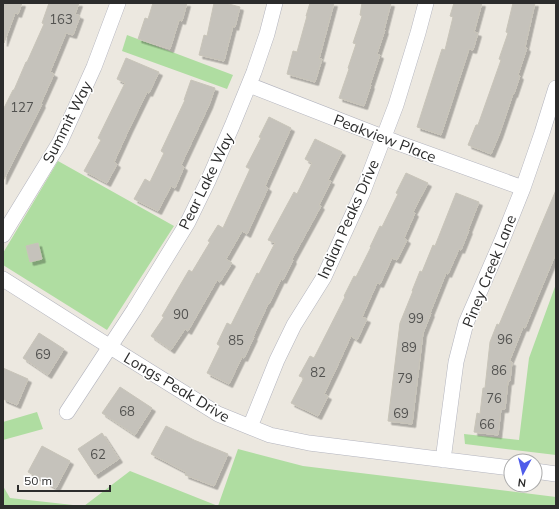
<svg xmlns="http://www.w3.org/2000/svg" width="559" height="509" font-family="Mulish,sans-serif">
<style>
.green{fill:#afdda1}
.building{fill:#c5c2bb;stroke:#c8c4b9;filter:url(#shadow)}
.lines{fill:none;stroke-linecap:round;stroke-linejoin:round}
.minor-casing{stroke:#b3b4be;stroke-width:16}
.minor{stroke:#fff;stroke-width:15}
.labels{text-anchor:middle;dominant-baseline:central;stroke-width:3;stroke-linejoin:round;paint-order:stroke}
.number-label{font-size:13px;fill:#525250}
.street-label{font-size:15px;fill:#2c2c2c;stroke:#fff}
</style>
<defs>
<filter id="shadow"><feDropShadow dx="3.5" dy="3.5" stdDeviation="0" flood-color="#0004"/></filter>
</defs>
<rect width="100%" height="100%" fill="#ece8e0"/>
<path class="green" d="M 127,35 L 233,75 L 227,89 L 122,51 Z
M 58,161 L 174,226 L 107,330 L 3,265 L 3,253 Z
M 556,284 L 556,455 L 465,444 L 464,434 L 519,440 L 529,358 Z
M 37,412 L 43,429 L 3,440 L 3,422 Z
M 238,449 L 303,466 L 556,497 L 556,506 L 84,506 L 130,471 L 218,506 Z
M 3,486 L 10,498 L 82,506 L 3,506 Z"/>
<path class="building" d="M 3,3 L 22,3 L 18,14 L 15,13 L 4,43 Z
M 49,3 L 79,3 L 75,14 L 80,16 L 73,35 L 66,33 L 50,72 L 54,74 L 41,103 L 42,104 L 3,181 L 3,110 L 13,90 L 14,90 L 26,62 L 27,62 L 44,24 L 42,23 Z
M 153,3 L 187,3 L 182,21 L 179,20 L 170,49 L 138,39 L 145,18 L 148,19 Z
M 214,3 L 225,3 L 240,7 L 235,27 L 233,26 L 224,61 L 199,55 L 204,35 L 207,36 Z
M 310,3 L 334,3 L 319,59 L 322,59 L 315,82 L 287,74 L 293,51 L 297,52 L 307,16 L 306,16 Z
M 362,3 L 391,3 L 384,30 L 385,30 L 377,54 L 380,55 L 370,85 L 371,85 L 364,106 L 339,98 L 349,69 L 348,68 L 356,44 L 353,43 L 362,16 L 360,15 Z
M 454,3 L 482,3 L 474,32 L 478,33 L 473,50 L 469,49 L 441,135 L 417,127 L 442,49 L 445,50 L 453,17 L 450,16 Z
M 513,3 L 535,3 L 525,47 L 527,48 L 518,75 L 520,76 L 514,94 L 513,94 L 499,135 L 491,154 L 468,145 L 476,125 L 478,125 L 501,60 L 499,59 L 508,33 L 506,32 Z
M 126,58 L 159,72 L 149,93 L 147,92 L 129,129 L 114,162 L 117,164 L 107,183 L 84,171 L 101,140 L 98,138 L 125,83 L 117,79 Z
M 191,80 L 215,88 L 209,105 L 181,165 L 184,167 L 175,188 L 171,186 L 158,211 L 134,199 L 145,179 L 150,182 L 164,153 L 161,151 L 185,100 L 184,100 Z
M 269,117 L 291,128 L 265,186 L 268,188 L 247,234 L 242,231 L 226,259 L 232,263 L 220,282 L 217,280 L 188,331 L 185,329 L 171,350 L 151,336 L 164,317 L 162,316 L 189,270 L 192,272 L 210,242 L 208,241 L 218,225 L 223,228 L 250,169 L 246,167 L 261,138 L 259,137 Z
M 315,139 L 342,152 L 328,180 L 331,181 L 319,205 L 321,206 L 292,259 L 293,260 L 283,280 L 281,279 L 269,304 L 268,304 L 253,337 L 254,337 L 244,358 L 242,357 L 229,384 L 207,373 L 220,346 L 217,344 L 227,323 L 231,325 L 257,273 L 259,274 L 275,243 L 268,240 L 294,192 L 297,194 L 312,163 L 305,159 Z
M 406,173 L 428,183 L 413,212 L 415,213 L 404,238 L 407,240 L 397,260 L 392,258 L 380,284 L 377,283 L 362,317 L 367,319 L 357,340 L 351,336 L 336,369 L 324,394 L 328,396 L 318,416 L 291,403 L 304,378 L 299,376 L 310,356 L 314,358 L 345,297 L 344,296 L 354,276 L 356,277 L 371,247 L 370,247 L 380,226 L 382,227 L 398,194 L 396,193 Z
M 556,190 L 556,253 L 536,301 L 525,328 L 523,327 L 509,362 L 512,362 L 510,381 L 508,381 L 505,409 L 501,409 L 498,435 L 474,432 L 477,413 L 480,414 L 483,388 L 485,388 L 490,342 L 497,324 L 499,325 Z
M 456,193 L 479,202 L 468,230 L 469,230 L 461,250 L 459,249 L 448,274 L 446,273 L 430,313 L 431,313 L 423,333 L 412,424 L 388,421 L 400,323 L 413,291 L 412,291 L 420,271 L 422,272 L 433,245 L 435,246 Z
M 38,243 L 42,259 L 30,262 L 26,246 Z
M 39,333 L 64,349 L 48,375 L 23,358 Z
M 3,368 L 28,379 L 17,405 L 3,399 Z
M 120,387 L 152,408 L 135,435 L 102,413 Z
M 166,426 L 194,440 L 228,454 L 214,486 L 185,475 L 186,472 L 151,454 Z
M 102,433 L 119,459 L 95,475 L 78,449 Z
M 42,446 L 70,461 L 56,488 L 28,472 Z"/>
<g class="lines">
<defs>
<path id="minor" d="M 249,85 L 398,143 L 523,188
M 3,235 L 60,142 L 94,67 L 118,3
M 3,279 L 96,338 L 218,414 L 250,427 L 270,435 L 309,443 L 511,468
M 67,412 L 134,310 L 188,222 L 208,181 L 232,126 L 254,72 L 267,34 L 275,3
M 250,427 L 277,360 L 294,325 L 324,277 L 362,194 L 396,105 L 418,33 L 426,3
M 443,460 L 456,362 L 466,323 L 503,238 L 523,188 L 542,133 L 556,88
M 535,471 L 556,474"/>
</defs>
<use href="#minor" class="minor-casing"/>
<use href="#minor" class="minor"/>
</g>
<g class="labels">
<g class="number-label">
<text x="61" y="19">163</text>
<text x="22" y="107">127</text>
<text x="181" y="314">90</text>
<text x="416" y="318">99</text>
<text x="505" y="339">96</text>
<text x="236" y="340">85</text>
<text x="409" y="347">89</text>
<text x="43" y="354">69</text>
<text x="499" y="370">86</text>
<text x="318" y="372">82</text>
<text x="405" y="378">79</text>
<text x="494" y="398">76</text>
<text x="127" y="411">68</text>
<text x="401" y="413">69</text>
<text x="487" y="424">66</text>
<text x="98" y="454">62</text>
</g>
<g class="street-label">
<text transform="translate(67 122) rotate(-63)">Summit Way</text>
<text transform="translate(385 138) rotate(21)">Peakview Place</text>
<text transform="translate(206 181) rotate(-64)">Pear Lake Way</text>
<text transform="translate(348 219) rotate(-66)">Indian Peaks Drive</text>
<text transform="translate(489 271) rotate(-68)">Piney Creek Lane</text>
<text transform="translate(177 387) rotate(31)">Longs Peak Drive</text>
</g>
</g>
<rect width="559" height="509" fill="none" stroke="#2c2c2c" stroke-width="8"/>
<g transform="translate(523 473) rotate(187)"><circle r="19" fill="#ffffff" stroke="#ababab"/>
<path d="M0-3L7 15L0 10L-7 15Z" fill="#4f5cea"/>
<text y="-6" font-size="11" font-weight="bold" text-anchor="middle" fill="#2c2c2c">N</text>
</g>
<path d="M18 485v6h92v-6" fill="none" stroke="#2c2c2c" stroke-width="2"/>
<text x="24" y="485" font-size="12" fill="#2c2c2c" stroke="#ffffff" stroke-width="3" paint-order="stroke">50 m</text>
</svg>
